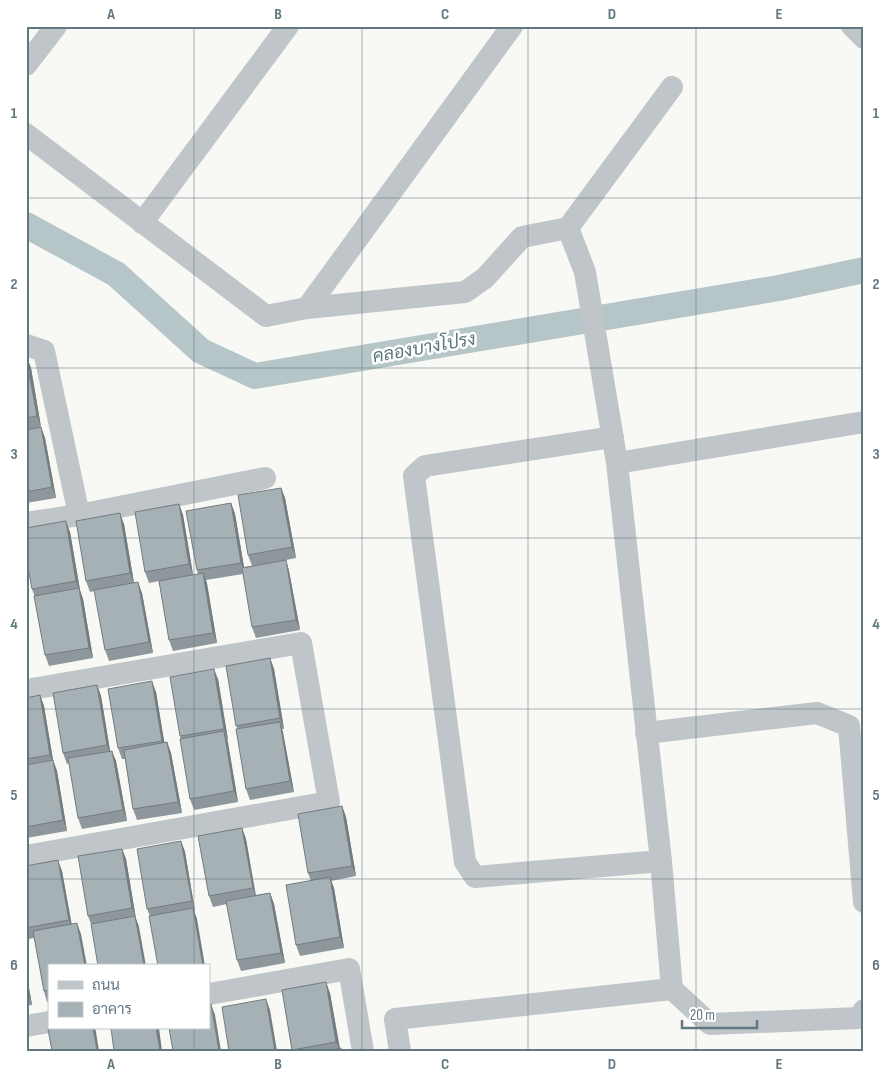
<svg xmlns="http://www.w3.org/2000/svg" width="890" height="1077" font-family="'Sofia Sans Condensed',Sarabun,sans-serif">
<style>
.lines{fill:none;stroke-linecap:round;stroke-linejoin:round}
.canal{stroke:#b6c6c8;stroke-width:26}
.street{stroke:#bfc5c8;stroke-width:22}
.wall{fill:#8e989c}
.shaded-wall{fill:#747c7f}
.building{fill:#a5b1b5;stroke:#747c7f}
.grid{fill:none;stroke:#627881;stroke-width:1;stroke-opacity:0.55}
.labels{text-anchor:middle;dominant-baseline:central;stroke-width:5;stroke-linejoin:round;paint-order:stroke}
.water-label{font-size:18px;font-style:italic;fill:#5d787c;stroke:#fff}
.neatline{fill:none;stroke:#627881;stroke-width:2}
.grid-label{font-size:16px;text-anchor:middle;font-weight:bold;fill:#627881}
</style>
<rect width="100%" height="100%" fill="#f8f8f5"/>
<g class="lines">
<path class="canal" d="M 26,225 L 116,274 L 201,351 L 255,376 L 779,288 L 864,270"/>
<path class="street" d="M 852,26 L 864,38
M 26,65 L 56,26
M 26,134 L 266,316 L 307,308 L 465,292 L 485,278 L 522,237 L 568,228 L 672,87
M 142,223 L 288,26
M 568,228 L 585,272 L 617,463 L 661,861 L 672,989 L 710,1024 L 859,1018 L 864,1010
M 307,308 L 512,26
M 26,345 L 44,351 L 79,515
M 613,437 L 425,466 L 414,476 L 465,862 L 475,877 L 661,861
M 617,463 L 864,422
M 26,523 L 79,515 L 265,478
M 26,690 L 301,643 L 329,802 L 26,856
M 646,733 L 817,713 L 849,726 L 864,902
M 209,994 L 349,969 L 363,1051
M 26,1026 L 49,1022
M 400,1051 L 395,1019 L 672,989"/>
</g>
<path class="wall" d="M 26,357 L 31,368 L 41,427 L 26,430 Z
M 41,427 L 45,438 L 56,498 L 26,503 L 26,430 Z
M 281,488 L 285,498 L 296,558 L 286,560 L 289,571 L 300,630 L 256,638 L 252,627 L 243,574 L 206,580 L 217,643 L 173,651 L 169,640 L 159,581 L 149,583 L 145,572 L 179,504 L 183,515 L 193,574 L 198,574 L 197,570 L 231,503 L 235,514 L 244,567 L 252,566 L 248,555 Z
M 124,524 L 134,583 L 142,593 L 153,653 L 109,661 L 105,650 L 95,591 L 90,592 L 86,581 Z
M 70,532 L 80,590 L 83,599 L 93,658 L 49,666 L 45,655 L 35,597 L 32,589 Z
M 270,658 L 274,669 L 284,729 L 282,729 L 294,792 L 250,800 L 246,789 L 238,729 L 236,726 Z
M 218,679 L 228,740 L 227,740 L 238,802 L 194,810 L 190,799 L 180,736 Z
M 97,685 L 101,696 L 110,751 L 116,761 L 127,821 L 82,829 L 78,818 L 69,763 L 67,764 L 63,753 Z
M 156,692 L 164,743 L 167,742 L 171,753 L 182,813 L 137,820 L 133,809 L 125,759 L 122,759 L 118,748 Z
M 40,695 L 44,706 L 53,760 L 57,771 L 67,831 L 26,838 L 26,698 Z
M 342,806 L 346,817 L 356,876 L 331,881 L 334,888 L 344,948 L 300,956 L 296,945 L 311,881 L 308,873 Z
M 242,828 L 246,839 L 256,895 L 270,893 L 274,904 L 285,963 L 241,971 L 237,960 L 227,904 L 213,907 L 209,896 Z
M 181,841 L 185,852 L 195,911 L 194,912 L 197,919 L 150,916 L 147,909 Z
M 122,849 L 126,859 L 136,919 L 139,927 L 91,924 L 88,916 Z
M 26,866 L 62,871 L 71,924 L 81,934 L 49,966 L 49,1001 L 47,1002 L 44,991 L 34,938 L 29,939 L 26,932 Z
M 26,971 L 32,1005 L 26,1006 Z
M 282,990 L 330,993 L 340,1048 L 342,1051 L 292,1051 Z"/>
<path class="shaded-wall" d="M 27,357 L 31,368 L 41,427 L 37,416 Z
M 41,427 L 45,438 L 56,498 L 52,487 Z
M 281,488 L 285,498 L 296,558 L 292,547 Z
M 231,503 L 235,514 L 245,573 L 241,563 Z
M 179,504 L 183,515 L 193,575 L 189,564 Z
M 120,513 L 124,524 L 134,583 L 130,573 Z
M 66,521 L 70,532 L 80,590 L 83,599 L 93,658 L 89,648 L 79,589 L 76,581 Z
M 286,560 L 289,571 L 300,630 L 296,620 Z
M 203,573 L 207,583 L 217,643 L 213,633 Z
M 138,582 L 142,593 L 153,653 L 149,642 Z
M 270,658 L 274,669 L 284,729 L 280,718 Z
M 214,669 L 218,679 L 228,740 L 224,729 Z
M 152,681 L 156,692 L 166,752 L 162,741 Z
M 97,685 L 101,696 L 111,756 L 107,745 Z
M 40,695 L 44,706 L 54,766 L 50,755 Z
M 280,722 L 283,732 L 294,792 L 290,781 Z
M 224,731 L 228,742 L 238,802 L 234,791 Z
M 167,742 L 171,753 L 182,813 L 178,802 Z
M 112,751 L 116,761 L 127,821 L 123,810 Z
M 53,760 L 57,771 L 67,831 L 63,820 Z
M 342,806 L 346,817 L 356,876 L 352,866 Z
M 242,828 L 246,839 L 256,899 L 253,888 Z
M 181,841 L 185,852 L 195,911 L 192,901 Z
M 122,849 L 126,859 L 136,919 L 139,927 L 146,966 L 144,966 L 135,916 L 132,908 Z
M 58,860 L 62,871 L 73,931 L 69,920 Z
M 330,877 L 334,888 L 344,948 L 340,937 Z
M 270,893 L 274,904 L 285,963 L 281,953 Z
M 193,908 L 197,919 L 205,966 L 203,966 Z
M 77,923 L 81,934 L 87,966 L 85,966 Z
M 26,971 L 32,1005 L 28,994 L 26,983 Z
M 326,982 L 330,993 L 340,1051 L 336,1042 Z
M 266,999 L 270,1010 L 277,1051 L 275,1051 Z
M 211,1004 L 215,1015 L 221,1051 L 219,1051 Z
M 93,1028 L 95,1028 L 96,1032 L 99,1051 L 97,1051 Z
M 156,1028 L 159,1028 L 162,1051 L 160,1051 Z"/>
<path class="building" d="M 26,357 L 37,416 L 26,418 Z
M 41,427 L 52,487 L 26,492 L 26,430 Z
M 281,488 L 292,547 L 248,555 L 238,495 Z
M 231,503 L 241,563 L 197,570 L 186,511 Z
M 179,504 L 189,564 L 145,572 L 135,512 Z
M 120,513 L 130,573 L 86,581 L 76,521 Z
M 66,521 L 76,581 L 32,589 L 26,556 L 26,528 Z
M 286,560 L 296,620 L 252,627 L 242,568 Z
M 203,573 L 213,633 L 169,640 L 159,581 Z
M 138,582 L 149,642 L 105,650 L 94,590 Z
M 79,588 L 89,648 L 45,655 L 34,596 Z
M 270,658 L 280,718 L 236,726 L 226,666 Z
M 214,669 L 224,729 L 180,736 L 170,677 Z
M 152,681 L 162,741 L 118,748 L 108,689 Z
M 97,685 L 107,745 L 63,753 L 53,693 Z
M 40,695 L 50,755 L 26,759 L 26,698 Z
M 280,722 L 290,781 L 246,789 L 236,729 Z
M 224,731 L 234,791 L 190,799 L 180,739 Z
M 167,742 L 178,802 L 133,809 L 124,750 Z
M 112,751 L 123,810 L 78,818 L 68,758 Z
M 53,760 L 63,820 L 26,827 L 26,765 Z
M 342,806 L 352,866 L 308,873 L 298,814 Z
M 242,828 L 253,888 L 209,896 L 198,836 Z
M 181,841 L 192,901 L 147,909 L 137,849 Z
M 122,849 L 132,908 L 88,916 L 78,856 Z
M 58,860 L 69,920 L 26,928 L 26,866 Z
M 330,877 L 340,937 L 296,945 L 286,885 Z
M 270,893 L 281,953 L 237,960 L 226,901 Z
M 193,908 L 203,966 L 158,966 L 149,916 Z
M 135,916 L 144,966 L 98,966 L 91,924 Z
M 77,923 L 85,966 L 49,966 L 49,990 L 44,991 L 33,931 Z
M 326,982 L 336,1042 L 292,1050 L 282,990 Z
M 26,983 L 28,994 L 26,995 Z
M 266,999 L 275,1051 L 229,1051 L 222,1007 Z
M 209,1004 L 211,1004 L 219,1051 L 173,1051 L 169,1028 L 209,1028 Z
M 52,1028 L 93,1028 L 97,1051 L 52,1051 L 48,1029 Z
M 111,1028 L 156,1028 L 160,1051 L 114,1051 Z
M 26,1040 L 27,1040 L 29,1051 L 26,1051 Z
M 341,1048 L 341,1051 L 325,1051 Z"/>
<path class="grid" d="M 194,26 L 194,966M 362,26 L 362,1051M 528,26 L 528,1051M 696,26 L 696,1051M 26,198 L 864,198M 26,368 L 864,368M 26,538 L 864,538M 26,709 L 864,709M 26,879 L 864,879M 194,1028 L 194,1051"/>
<g class="labels">
<g class="water-label">
<text transform="translate(424 348) rotate(-10)">คลองบางโปรง</text>
</g>
</g>
<rect width="890" height="1077" fill="none" stroke="#ffffff" stroke-width="55"/>
<rect x="48" y="964" width="162" height="65" fill="#ffffff" stroke="#c0c9cd"/>
<rect x="58" y="981" width="25" height="8" fill="#bfc5c8" stroke="#c0c9cd"/>
<text x="92" y="990" font-size="15" fill="#627881">ถนน</text>
<rect x="58" y="1002" width="25" height="15" fill="#a5b1b5" stroke="#c0c9cd"/>
<text x="92" y="1014" font-size="15" fill="#627881">อาคาร</text>
<path d="M682 1020v8h75v-8" fill="none" stroke="#627881" stroke-width="2.5"/>
<text x="690" y="1020" font-size="15" fill="#627881" stroke="#ffffff" stroke-width="4" paint-order="stroke">20 m</text>
<rect x="28" y="28" width="834" height="1022" class="neatline"/>
<g class="grid-label">
<text x="111" y="19">A</text>
<text x="278" y="19">B</text>
<text x="445" y="19">C</text>
<text x="612" y="19">D</text>
<text x="779" y="19">E</text>
<text x="14" y="118">1</text>
<text x="876" y="118">1</text>
<text x="14" y="289">2</text>
<text x="876" y="289">2</text>
<text x="14" y="459">3</text>
<text x="876" y="459">3</text>
<text x="14" y="629">4</text>
<text x="876" y="629">4</text>
<text x="14" y="800">5</text>
<text x="876" y="800">5</text>
<text x="14" y="970">6</text>
<text x="876" y="970">6</text>
<text x="111" y="1069">A</text>
<text x="278" y="1069">B</text>
<text x="445" y="1069">C</text>
<text x="612" y="1069">D</text>
<text x="779" y="1069">E</text>
</g>
</svg>
